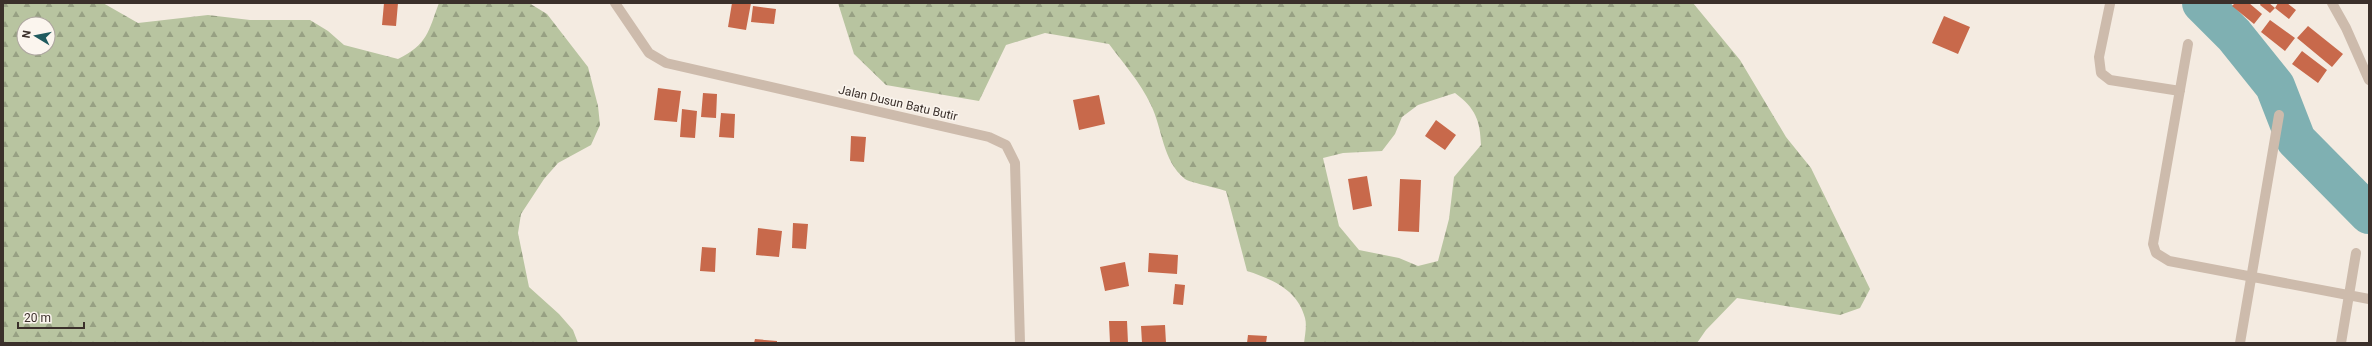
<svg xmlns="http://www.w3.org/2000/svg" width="2372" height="346" font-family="Roboto,sans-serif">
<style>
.forest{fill:url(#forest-firs);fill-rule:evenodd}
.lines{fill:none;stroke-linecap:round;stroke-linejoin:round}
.river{stroke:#7fb0b2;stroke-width:40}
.building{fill:#c8694b}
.minor{stroke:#cdbbac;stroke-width:10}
.labels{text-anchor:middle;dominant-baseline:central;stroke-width:3;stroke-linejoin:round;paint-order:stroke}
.street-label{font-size:12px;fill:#3b302b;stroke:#fbf5ee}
</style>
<defs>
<pattern id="forest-firs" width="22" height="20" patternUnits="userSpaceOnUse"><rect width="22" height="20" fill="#b8c4a0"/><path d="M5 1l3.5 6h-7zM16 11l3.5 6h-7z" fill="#97a083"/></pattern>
</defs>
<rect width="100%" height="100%" fill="#f4ebe1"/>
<path class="forest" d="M 3,3 L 103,3 L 138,23 L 208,15 L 250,20 L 310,20 L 328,31 L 344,45 L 398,59 C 428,44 428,32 439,3 L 529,3 L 547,14 L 588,67 L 598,106 L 600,125 L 591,145 L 558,163 L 544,179 L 521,214 L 518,233 L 529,287 L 559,314 L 573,330 L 578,343 L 3,343 ZM 24,24 L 48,24 L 48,48 L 24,48 Z
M 838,3 L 1693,3 L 1740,60 L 1786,137 L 1811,168 L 1870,289 L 1860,308 L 1840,315 L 1737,298 L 1706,330 L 1697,343 L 1304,343 C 1305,335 1307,325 1305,318 C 1298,290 1272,279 1247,271 L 1226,191 C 1218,188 1188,182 1185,179 C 1162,160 1163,130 1151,105 C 1140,82 1124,64 1109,44 L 1045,33 L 1006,45 L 979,101 L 886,85 L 854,54 ZM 1455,93 C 1476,109 1480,120 1481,145 L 1454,177 L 1449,219 L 1438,261 L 1418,266 L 1399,258 L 1359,250 L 1339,226 L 1323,158 L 1343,153 L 1382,151 L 1395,134 L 1402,117 L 1418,105 Z"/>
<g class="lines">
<path class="river" d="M 2202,3 L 2234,35 L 2275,86 L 2296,140 L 2369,214"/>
</g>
<path class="building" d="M 384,3 L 398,3 L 396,26 L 382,25 Z
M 732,3 L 751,3 L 746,30 L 728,27 Z
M 2235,3 L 2249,3 L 2262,14 L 2254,24 L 2232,6 Z
M 2261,3 L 2269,3 L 2275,8 L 2270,13 L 2260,5 Z
M 2278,3 L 2287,3 L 2296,10 L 2289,19 L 2275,8 Z
M 753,6 L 776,9 L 774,24 L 751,22 Z
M 1944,16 L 1970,27 L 1958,54 L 1932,43 Z
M 2270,20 L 2295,38 L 2285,51 L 2261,32 Z
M 2308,26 L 2343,54 L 2332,67 L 2297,38 Z
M 2302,51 L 2327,70 L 2318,83 L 2292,64 Z
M 658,88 L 681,91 L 677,122 L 654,120 Z
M 703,93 L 717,94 L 716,118 L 701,117 Z
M 1099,95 L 1105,124 L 1079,130 L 1073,100 Z
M 682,109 L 697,111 L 695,138 L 680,137 Z
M 721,113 L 735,114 L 734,138 L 719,137 Z
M 1436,120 L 1456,135 L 1445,150 L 1425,136 Z
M 851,136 L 866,137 L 864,162 L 850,161 Z
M 1367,176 L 1372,206 L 1353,210 L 1348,179 Z
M 1400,179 L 1421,180 L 1419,232 L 1398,231 Z
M 793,223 L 808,224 L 806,249 L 792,248 Z
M 758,228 L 782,231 L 779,257 L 756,255 Z
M 702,247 L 716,248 L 715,272 L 700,271 Z
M 1149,253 L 1178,255 L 1177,274 L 1148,272 Z
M 1125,262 L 1129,286 L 1105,291 L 1100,267 Z
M 1175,284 L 1185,285 L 1183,305 L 1173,304 Z
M 1109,321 L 1127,321 L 1128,343 L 1110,343 Z
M 1165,325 L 1166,343 L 1142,343 L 1141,326 Z
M 1248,335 L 1267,336 L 1266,343 L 1247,343 Z
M 755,339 L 777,341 L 777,343 L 754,343 Z"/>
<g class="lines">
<path class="minor" d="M 615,3 L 649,53 L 666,63 L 989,137 L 1006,145 L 1015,163 L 1020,343
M 2332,3 L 2346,28 L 2369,80
M 2110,4 L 2099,57 L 2101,73 L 2110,80 L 2180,91
M 2188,44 L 2153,244 L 2156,253 L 2169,261 L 2369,299
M 2240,343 L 2279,115
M 2341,343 L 2356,253"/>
</g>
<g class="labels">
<g class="street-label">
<text transform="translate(898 103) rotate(13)">Jalan Dusun Batu Butir</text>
</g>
</g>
<rect width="2372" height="346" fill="none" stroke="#3b302b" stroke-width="8"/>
<g transform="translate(36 36) rotate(280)"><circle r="19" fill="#fbf5ee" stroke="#aea6a0"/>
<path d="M0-3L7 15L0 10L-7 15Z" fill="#1f5a5e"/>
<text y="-6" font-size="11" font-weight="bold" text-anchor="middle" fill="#3b302b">N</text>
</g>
<path d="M18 322v6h66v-6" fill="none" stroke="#3b302b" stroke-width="2"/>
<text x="24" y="322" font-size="12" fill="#3b302b" stroke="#fbf5ee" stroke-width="3" paint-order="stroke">20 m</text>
</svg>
